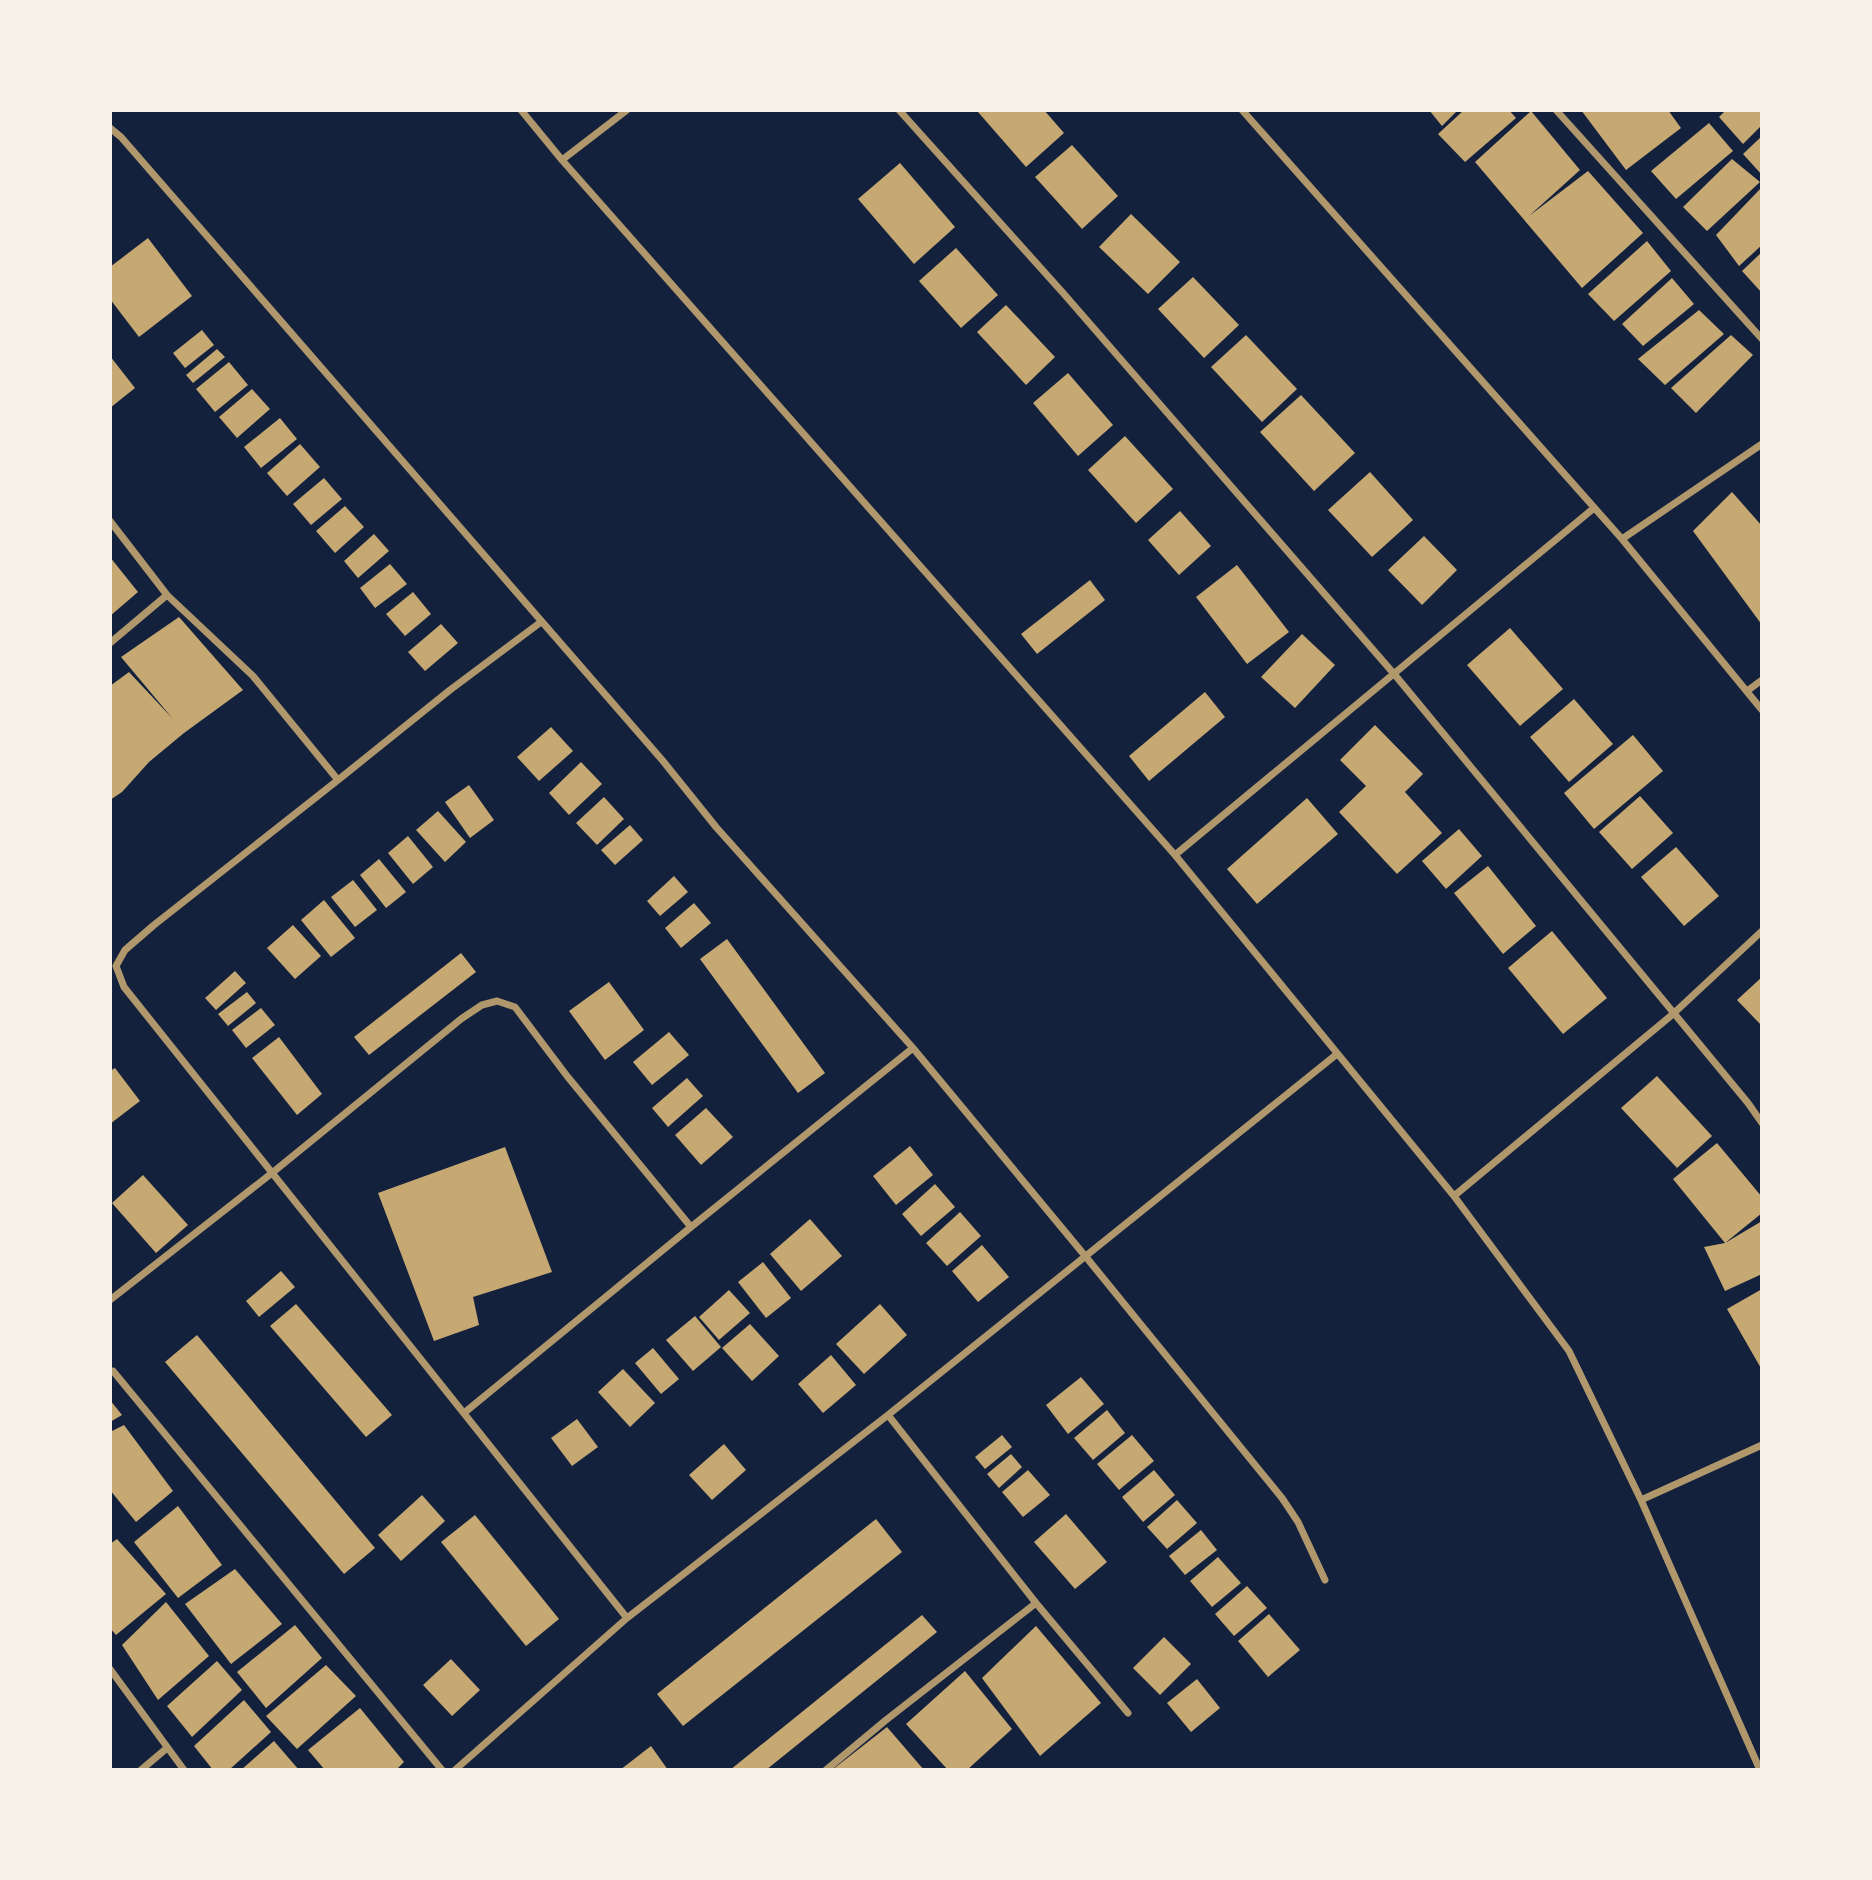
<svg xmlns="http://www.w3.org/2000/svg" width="1872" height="1880" font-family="Signika,sans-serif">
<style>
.building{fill:#c6a872}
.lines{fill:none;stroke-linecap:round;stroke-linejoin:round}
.minor{stroke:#b1986c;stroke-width:7}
</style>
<rect width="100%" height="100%" fill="#14213d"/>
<path class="building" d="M 980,110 L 1044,110 L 1064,133 L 1026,167 L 978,112 Z
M 1429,110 L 1458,110 L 1442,126 Z
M 1464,110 L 1509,110 L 1516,118 L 1465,162 L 1438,134 Z
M 1581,110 L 1668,110 L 1681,128 L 1626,170 Z
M 1726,110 L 1762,110 L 1762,125 L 1743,144 L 1719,117 Z
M 1531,111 L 1580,170 L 1529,216 L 1588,171 L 1643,233 L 1582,288 L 1475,162 Z
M 1709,123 L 1733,151 L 1676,199 L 1651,171 Z
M 1762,136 L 1762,175 L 1743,154 Z
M 1072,145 L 1118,196 L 1082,229 L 1035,177 Z
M 1732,159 L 1760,182 L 1707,231 L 1683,207 Z
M 900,163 L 955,227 L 914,264 L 858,199 Z
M 1762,187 L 1762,245 L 1739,266 L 1716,235 Z
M 1131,214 L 1180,262 L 1148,294 L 1099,247 Z
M 148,238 L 192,296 L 139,337 L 110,299 L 110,267 Z
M 1647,241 L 1671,271 L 1614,321 L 1588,294 Z
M 956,248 L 998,295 L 961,328 L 919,281 Z
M 1762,252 L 1762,293 L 1742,271 Z
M 1193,277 L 1239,325 L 1204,358 L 1158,309 Z
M 1672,278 L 1694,304 L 1643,346 L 1622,324 Z
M 1006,305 L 1055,357 L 1026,385 L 977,332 Z
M 1699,310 L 1724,334 L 1665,385 L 1638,359 Z
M 202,330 L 214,345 L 185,368 L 173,353 Z
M 1246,335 L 1297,389 L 1262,422 L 1211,367 Z
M 1731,335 L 1753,355 L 1696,413 L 1671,388 Z
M 217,349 L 225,357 L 193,383 L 186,375 Z
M 110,356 L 135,388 L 110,408 Z
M 229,362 L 248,385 L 215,412 L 196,389 Z
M 1068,373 L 1113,425 L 1078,456 L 1033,403 Z
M 252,389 L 270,409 L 237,438 L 219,417 Z
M 1301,395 L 1355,453 L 1314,491 L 1260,432 Z
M 280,418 L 297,439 L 261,468 L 244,447 Z
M 1125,436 L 1173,489 L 1136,523 L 1088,470 Z
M 300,444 L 320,467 L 287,496 L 267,473 Z
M 1370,472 L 1413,520 L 1372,557 L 1328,510 Z
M 324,478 L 342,499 L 311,525 L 293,504 Z
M 1732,492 L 1762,526 L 1762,625 L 1693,531 Z
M 345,506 L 364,527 L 335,553 L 316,531 Z
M 1180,511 L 1211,546 L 1179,575 L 1148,540 Z
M 374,534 L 389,551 L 358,578 L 344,561 Z
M 1424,536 L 1457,570 L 1422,605 L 1388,570 Z
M 110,557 L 138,592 L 110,616 Z
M 390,564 L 407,584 L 375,608 L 360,588 Z
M 1237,565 L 1289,632 L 1247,664 L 1196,597 Z
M 1090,580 L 1105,600 L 1037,654 L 1021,634 Z
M 413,592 L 431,614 L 405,636 L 386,614 Z
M 179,617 L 243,690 L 184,733 L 149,762 L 122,792 L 110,800 L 110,686 L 129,672 L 173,719 L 121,657 Z
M 441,624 L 458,643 L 425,671 L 408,652 Z
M 1510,628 L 1563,689 L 1520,726 L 1467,665 Z
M 1302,634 L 1335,665 L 1295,708 L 1261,677 Z
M 1205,692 L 1225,717 L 1149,781 L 1129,756 Z
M 1574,699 L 1613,744 L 1569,782 L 1530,737 Z
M 1375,725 L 1423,774 L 1405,792 L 1442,833 L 1397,874 L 1339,812 L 1366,786 L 1340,760 Z
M 551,727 L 573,751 L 539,781 L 517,757 Z
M 1633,735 L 1663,771 L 1594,829 L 1564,793 Z
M 581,762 L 602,784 L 569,815 L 549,793 Z
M 469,785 L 494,820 L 470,838 L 445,802 Z
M 1640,796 L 1673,833 L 1632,869 L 1599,832 Z
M 604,797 L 624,819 L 597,845 L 576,823 Z
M 1307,798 L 1338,834 L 1257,904 L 1227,869 Z
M 438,811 L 466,842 L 445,862 L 416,830 Z
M 630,825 L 643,840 L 615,865 L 601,850 Z
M 1459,829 L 1482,856 L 1446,889 L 1422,861 Z
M 408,836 L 433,867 L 413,884 L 388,853 Z
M 1676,847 L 1719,896 L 1684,926 L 1641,877 Z
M 379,859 L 406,892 L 386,908 L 360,875 Z
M 1488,866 L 1536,926 L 1503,954 L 1454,893 Z
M 674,876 L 688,892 L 660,916 L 647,901 Z
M 353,880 L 377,910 L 355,927 L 331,897 Z
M 324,900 L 355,938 L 331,957 L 301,920 Z
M 694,903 L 711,923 L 681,948 L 665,928 Z
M 293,925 L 321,956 L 295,979 L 267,948 Z
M 1552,931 L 1607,998 L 1563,1034 L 1508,968 Z
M 727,939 L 825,1073 L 798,1093 L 700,959 Z
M 461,953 L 476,972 L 369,1055 L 354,1037 Z
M 235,971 L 246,983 L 216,1010 L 205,998 Z
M 1762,977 L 1762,1026 L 1737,1000 Z
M 609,982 L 644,1030 L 605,1060 L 569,1011 Z
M 247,992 L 256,1003 L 228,1026 L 218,1014 Z
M 261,1008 L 275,1025 L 246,1048 L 232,1030 Z
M 669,1032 L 689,1055 L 652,1085 L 633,1062 Z
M 279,1037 L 322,1094 L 297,1115 L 252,1058 Z
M 115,1068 L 140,1101 L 110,1124 L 110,1071 Z
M 1657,1076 L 1712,1136 L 1677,1168 L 1621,1108 Z
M 687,1078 L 703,1096 L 668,1127 L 652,1108 Z
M 706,1108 L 733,1137 L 701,1165 L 675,1135 Z
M 1717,1143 L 1762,1197 L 1762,1213 L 1725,1243 L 1762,1221 L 1762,1274 L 1725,1291 L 1704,1247 L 1725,1243 L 1673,1179 Z
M 910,1146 L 933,1175 L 896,1205 L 873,1176 Z
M 505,1147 L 552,1272 L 473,1297 L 479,1325 L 434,1341 L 378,1193 Z
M 143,1175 L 188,1225 L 156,1253 L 112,1203 Z
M 935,1184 L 955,1207 L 921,1236 L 902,1214 Z
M 960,1212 L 981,1236 L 947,1266 L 926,1243 Z
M 810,1219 L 842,1256 L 801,1291 L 770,1254 Z
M 982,1245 L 1009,1277 L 978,1302 L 952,1271 Z
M 763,1262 L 791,1298 L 766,1318 L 738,1282 Z
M 281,1271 L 295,1287 L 259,1317 L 246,1301 Z
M 1762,1289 L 1762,1370 L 1727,1309 Z
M 729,1290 L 750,1313 L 719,1340 L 699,1317 Z
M 296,1304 L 392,1415 L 366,1437 L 270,1326 Z
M 880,1304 L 907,1335 L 864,1374 L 836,1344 Z
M 695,1316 L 721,1347 L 693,1371 L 666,1340 Z
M 750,1324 L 779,1356 L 752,1381 L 722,1348 Z
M 197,1335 L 375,1548 L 344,1574 L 165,1362 Z
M 653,1348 L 679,1379 L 661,1394 L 635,1363 Z
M 831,1355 L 856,1385 L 823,1413 L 798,1384 Z
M 623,1369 L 655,1403 L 630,1427 L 598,1392 Z
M 1081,1377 L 1104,1404 L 1068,1434 L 1046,1405 Z
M 110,1400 L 122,1415 L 110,1422 Z
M 1107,1410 L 1125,1433 L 1093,1460 L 1074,1438 Z
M 577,1419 L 598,1447 L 572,1466 L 551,1438 Z
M 124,1425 L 173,1491 L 136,1522 L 110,1490 L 110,1432 Z
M 1002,1435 L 1012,1447 L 985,1469 L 975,1457 Z
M 1132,1435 L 1154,1461 L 1119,1490 L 1097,1464 Z
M 724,1444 L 746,1470 L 712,1500 L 689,1475 Z
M 1011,1454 L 1022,1467 L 999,1488 L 987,1474 Z
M 1028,1470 L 1050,1495 L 1023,1517 L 1002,1492 Z
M 1154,1470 L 1175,1495 L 1143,1522 L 1122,1497 Z
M 422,1495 L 445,1521 L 401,1561 L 378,1535 Z
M 1177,1500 L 1197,1523 L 1167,1549 L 1147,1527 Z
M 178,1506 L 222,1565 L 178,1598 L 134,1542 Z
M 1066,1514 L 1107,1562 L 1075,1589 L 1034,1542 Z
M 475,1515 L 559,1619 L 526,1646 L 441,1542 Z
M 876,1519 L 902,1552 L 683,1726 L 657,1694 Z
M 1201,1530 L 1217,1550 L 1185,1575 L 1169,1556 Z
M 117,1539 L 166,1594 L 116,1635 L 110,1628 L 110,1544 Z
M 1218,1557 L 1241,1583 L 1212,1607 L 1190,1581 Z
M 235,1569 L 282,1624 L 231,1664 L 185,1604 Z
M 1247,1586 L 1267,1608 L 1234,1636 L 1215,1614 Z
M 166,1602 L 209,1656 L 158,1700 L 122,1645 Z
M 1269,1614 L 1300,1650 L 1268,1677 L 1238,1641 Z
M 922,1615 L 937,1632 L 766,1770 L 730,1770 Z
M 295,1625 L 322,1658 L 266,1708 L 237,1672 Z
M 1036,1626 L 1101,1703 L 1040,1756 L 982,1678 Z
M 1164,1637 L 1191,1664 L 1160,1695 L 1133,1668 Z
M 451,1659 L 480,1690 L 452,1716 L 423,1685 Z
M 217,1661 L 242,1690 L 192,1737 L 167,1706 Z
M 326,1665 L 356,1696 L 297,1749 L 266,1716 Z
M 965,1671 L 1012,1729 L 967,1770 L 948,1770 L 906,1724 Z
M 1197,1679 L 1220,1708 L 1191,1732 L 1167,1703 Z
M 244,1700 L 271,1732 L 229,1770 L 213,1770 L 194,1746 Z
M 360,1708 L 404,1762 L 396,1770 L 325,1770 L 308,1750 Z
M 887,1727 L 924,1770 L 832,1770 Z
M 274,1741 L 299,1770 L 241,1770 Z
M 651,1746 L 668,1770 L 620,1770 Z"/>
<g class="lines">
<path class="minor" d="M 521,110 L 562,160 L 1175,855
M 899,110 L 1064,294 L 1395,675 L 1748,1103 L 1762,1123
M 1242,110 L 1622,539 L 1762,710
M 1556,110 L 1762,339
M 110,128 L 121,137 L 663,761 L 716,827 L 913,1048 L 1086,1257 L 1282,1498 L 1298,1522 L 1325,1580
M 562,160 L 627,110
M 1594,508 L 1175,855 L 1454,1196 L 1673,1014 L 1762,931
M 110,521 L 167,595
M 1622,539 L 1762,444
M 110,643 L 167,595 L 253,676 L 338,780 L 154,925 L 125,950 L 116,966 L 124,987 L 627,1618
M 1747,691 L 1762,680
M 338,780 L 450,690 L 541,622
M 1454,1196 L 1569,1351 L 1641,1500
M 691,1227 L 913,1048
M 110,1300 L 272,1173 L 461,1019 L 482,1005 L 497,1001 L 515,1007 L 567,1076 L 691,1227 L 464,1413
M 110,1372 L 113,1371 L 442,1770
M 888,1415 L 1036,1603 L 1128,1713
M 110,1669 L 184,1770
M 141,1770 L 167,1748
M 455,1770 L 627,1618 L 888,1415 L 1337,1054
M 826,1770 L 886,1720 L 1036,1603
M 1760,1770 L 1641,1500 L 1762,1445"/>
</g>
<rect width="1872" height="1880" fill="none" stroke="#f6f1e7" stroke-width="224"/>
</svg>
